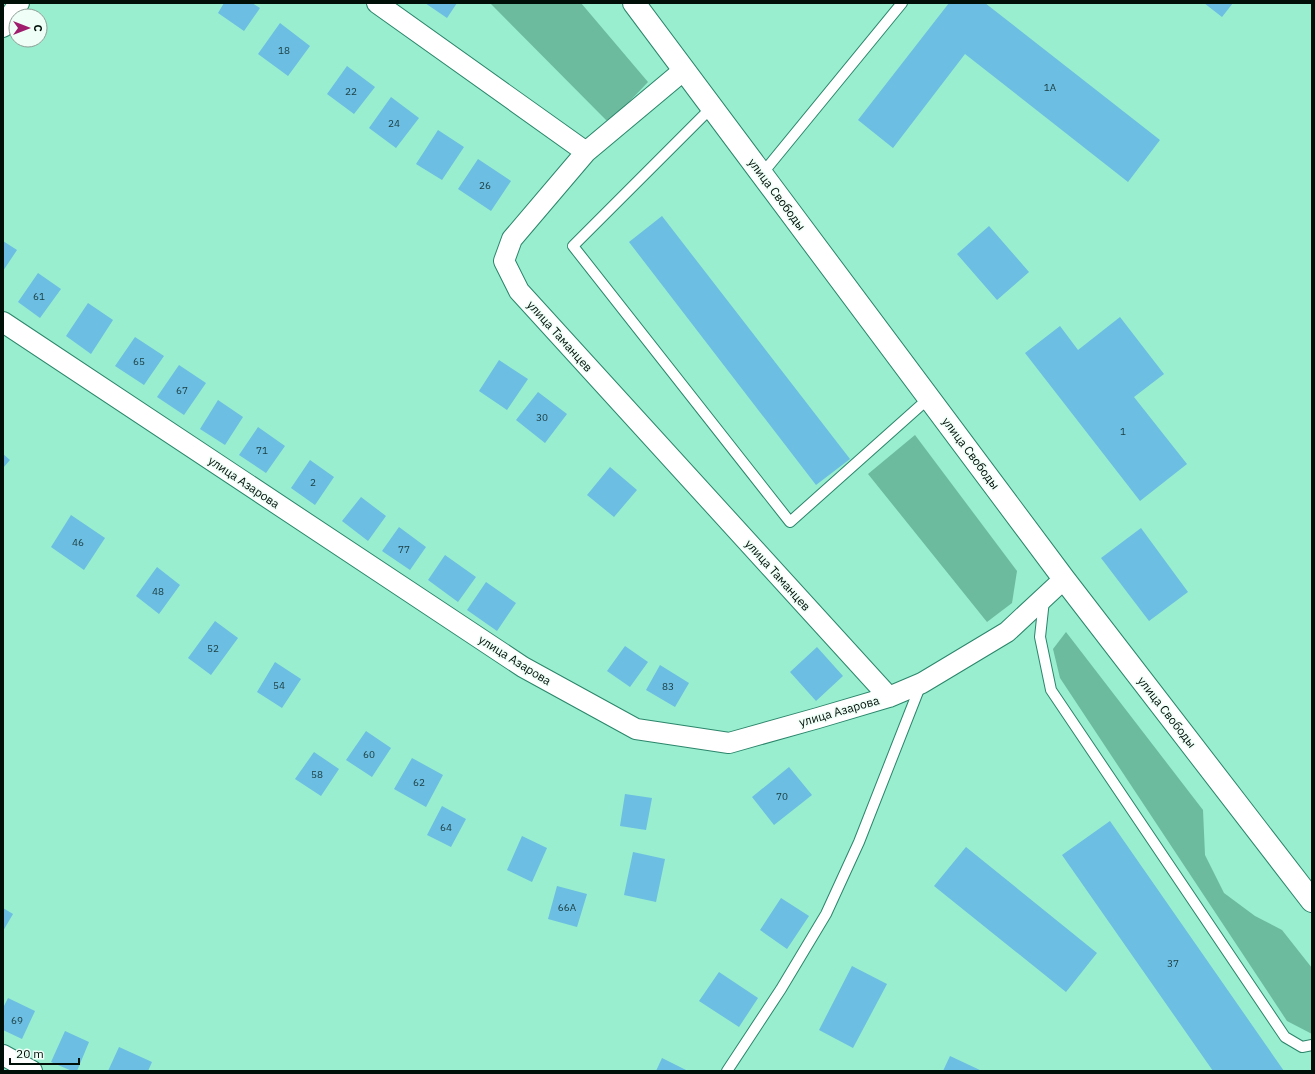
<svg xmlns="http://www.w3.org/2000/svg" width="1315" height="1074" font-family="'IBM Plex Sans',sans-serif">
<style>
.green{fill:#6cbb9f}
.building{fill:#6cbee2}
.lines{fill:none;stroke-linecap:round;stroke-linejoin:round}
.service-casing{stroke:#2b856a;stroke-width:12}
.minor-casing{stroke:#2b856a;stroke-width:22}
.tertiary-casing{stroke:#2b856a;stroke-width:24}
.service{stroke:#fff;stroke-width:10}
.minor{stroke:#fff;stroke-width:20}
.tertiary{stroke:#fff;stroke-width:22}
.labels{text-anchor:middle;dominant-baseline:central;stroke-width:3;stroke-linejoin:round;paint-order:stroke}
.number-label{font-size:10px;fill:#1b3c3f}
.street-label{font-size:12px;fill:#001009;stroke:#effff8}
</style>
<rect width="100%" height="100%" fill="#98eecf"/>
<path class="green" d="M 490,3 L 581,3 L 648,82 L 609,123 Z
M 915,435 L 1017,571 L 1012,603 L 987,622 L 868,474 Z
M 1066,632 L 1203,810 L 1205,855 L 1224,893 L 1255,916 L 1282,930 L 1312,968 L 1312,1034 L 1287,1021 L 1060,678 L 1053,649 Z"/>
<path class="building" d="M 224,3 L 252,3 L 260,8 L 244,31 L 218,13 Z
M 425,3 L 457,3 L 447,18 Z
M 949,3 L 985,3 L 1160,140 L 1128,182 L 965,54 L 893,148 L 858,120 Z
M 1204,3 L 1233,3 L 1222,17 Z
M 280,23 L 310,46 L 288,76 L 258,54 Z
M 347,66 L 375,87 L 354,114 L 327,94 Z
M 391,97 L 419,118 L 396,148 L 369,128 Z
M 438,130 L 464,147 L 442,180 L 416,164 Z
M 478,159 L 511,181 L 491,211 L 458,189 Z
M 662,216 L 850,459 L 816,485 L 629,242 Z
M 989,226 L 1029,272 L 997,300 L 957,254 Z
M 3,241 L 17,250 L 3,271 Z
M 38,273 L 61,289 L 40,318 L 18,302 Z
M 88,303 L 113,320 L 91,354 L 66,336 Z
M 1120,317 L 1164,374 L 1134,397 L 1187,464 L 1140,501 L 1025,353 L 1060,326 L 1078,350 Z
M 135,337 L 164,356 L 144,385 L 115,366 Z
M 499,360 L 528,379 L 507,410 L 479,391 Z
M 179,365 L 206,383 L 184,415 L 157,397 Z
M 538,392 L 567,414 L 545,443 L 516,420 Z
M 218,400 L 243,417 L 225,445 L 200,429 Z
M 258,427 L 285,446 L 266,473 L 239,455 Z
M 3,454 L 10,460 L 3,468 Z
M 310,460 L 334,477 L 315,505 L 291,488 Z
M 610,467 L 637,490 L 614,517 L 587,495 Z
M 361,497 L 386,516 L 368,541 L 342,521 Z
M 71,515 L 105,538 L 84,570 L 51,547 Z
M 399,527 L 426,547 L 410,570 L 382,551 Z
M 1141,528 L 1188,592 L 1149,621 L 1101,558 Z
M 445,555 L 476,577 L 458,602 L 428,580 Z
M 157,567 L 180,585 L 159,614 L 136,596 Z
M 486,582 L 516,603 L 497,631 L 467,610 Z
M 215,621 L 238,638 L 211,675 L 188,658 Z
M 625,646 L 648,662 L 630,687 L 607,671 Z
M 817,647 L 843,676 L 816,701 L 790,672 Z
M 275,662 L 301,679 L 282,708 L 257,692 Z
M 660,665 L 689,683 L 675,707 L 646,690 Z
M 366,731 L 391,748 L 372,777 L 346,760 Z
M 314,752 L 339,769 L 321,796 L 295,779 Z
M 412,758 L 443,775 L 426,807 L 394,789 Z
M 789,767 L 812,795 L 774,825 L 752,797 Z
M 625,794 L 652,798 L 646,830 L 620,826 Z
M 442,806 L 466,819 L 451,847 L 427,835 Z
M 1110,821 L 1284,1071 L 1213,1071 L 1062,855 Z
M 522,836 L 547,848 L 532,882 L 507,870 Z
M 966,847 L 1097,953 L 1066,992 L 934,886 Z
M 633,852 L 665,859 L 656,902 L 624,895 Z
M 557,886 L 587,894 L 577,927 L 548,919 Z
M 781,898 L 809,916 L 787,949 L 760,930 Z
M 3,908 L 13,914 L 3,931 Z
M 852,966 L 887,984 L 853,1048 L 819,1030 Z
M 719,972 L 758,998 L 739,1027 L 699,1001 Z
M 8,998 L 35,1011 L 22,1039 L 3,1030 L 3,1008 Z
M 65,1031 L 89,1042 L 77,1071 L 72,1071 L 51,1062 Z
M 119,1047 L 152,1062 L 148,1071 L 108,1071 Z
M 950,1056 L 982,1071 L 943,1071 Z
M 662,1058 L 688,1071 L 656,1071 Z"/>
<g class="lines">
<defs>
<path id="service" d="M 712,107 L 573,246 L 790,522 L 929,398
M 762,174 L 902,3
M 1044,600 L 1040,637 L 1051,690 L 1285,1037 L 1302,1047 L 1312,1045
M 727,1071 L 781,989 L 826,914 L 859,842 L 921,684"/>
<path id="minor" d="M 377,3 L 586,152
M 3,27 L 19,3
M 684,70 L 586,152 L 512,239 L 504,261 L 519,291 L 889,697
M 3,322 L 523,667 L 636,729 L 729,743 L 818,718 L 889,697 L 922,683 L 1007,632 L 1064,579
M 3,1055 L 32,1071"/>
<path id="tertiary" d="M 634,3 L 1064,579 L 1312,901"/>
</defs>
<use href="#service" class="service-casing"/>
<use href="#minor" class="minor-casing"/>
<use href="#tertiary" class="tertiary-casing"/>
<use href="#service" class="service"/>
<use href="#minor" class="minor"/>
<use href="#tertiary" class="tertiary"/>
</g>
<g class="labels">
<g class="number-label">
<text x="284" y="50">18</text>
<text x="1050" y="87">1А</text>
<text x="351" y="91">22</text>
<text x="394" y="123">24</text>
<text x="485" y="185">26</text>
<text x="39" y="296">61</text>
<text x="139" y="361">65</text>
<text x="182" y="390">67</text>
<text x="542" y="417">30</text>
<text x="1123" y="431">1</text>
<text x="262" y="450">71</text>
<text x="313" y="482">2</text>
<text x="78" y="542">46</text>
<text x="404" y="549">77</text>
<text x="158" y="591">48</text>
<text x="213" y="648">52</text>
<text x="279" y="685">54</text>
<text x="668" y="686">83</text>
<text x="369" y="754">60</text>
<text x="317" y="774">58</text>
<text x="419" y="782">62</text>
<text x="782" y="796">70</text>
<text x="446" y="827">64</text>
<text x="567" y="907">66А</text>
<text x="1173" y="963">37</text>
<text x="17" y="1020">69</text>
</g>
<g class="street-label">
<text transform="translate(777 194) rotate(53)">улица Свободы</text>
<text transform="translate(560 336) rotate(48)">улица Таманцев</text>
<text transform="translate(971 453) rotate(53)">улица Свободы</text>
<text transform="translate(244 482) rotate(34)">улица Азарова</text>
<text transform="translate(778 575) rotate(48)">улица Таманцев</text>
<text transform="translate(515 660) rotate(32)">улица Азарова</text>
<text transform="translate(839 711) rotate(-16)">улица Азарова</text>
<text transform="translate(1167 712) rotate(52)">улица Свободы</text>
</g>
</g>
<rect width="1315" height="1074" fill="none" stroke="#001009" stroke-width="8"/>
<g transform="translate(28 28) rotate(90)"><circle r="19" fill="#effff8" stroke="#8f9f98"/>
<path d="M0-3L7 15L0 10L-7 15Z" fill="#a01d6d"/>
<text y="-6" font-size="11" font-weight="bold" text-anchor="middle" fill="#001009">С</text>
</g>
<path d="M10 1058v6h69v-6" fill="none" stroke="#001009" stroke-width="2"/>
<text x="16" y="1058" font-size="12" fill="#001009" stroke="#effff8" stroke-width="3" paint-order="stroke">20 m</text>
</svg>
